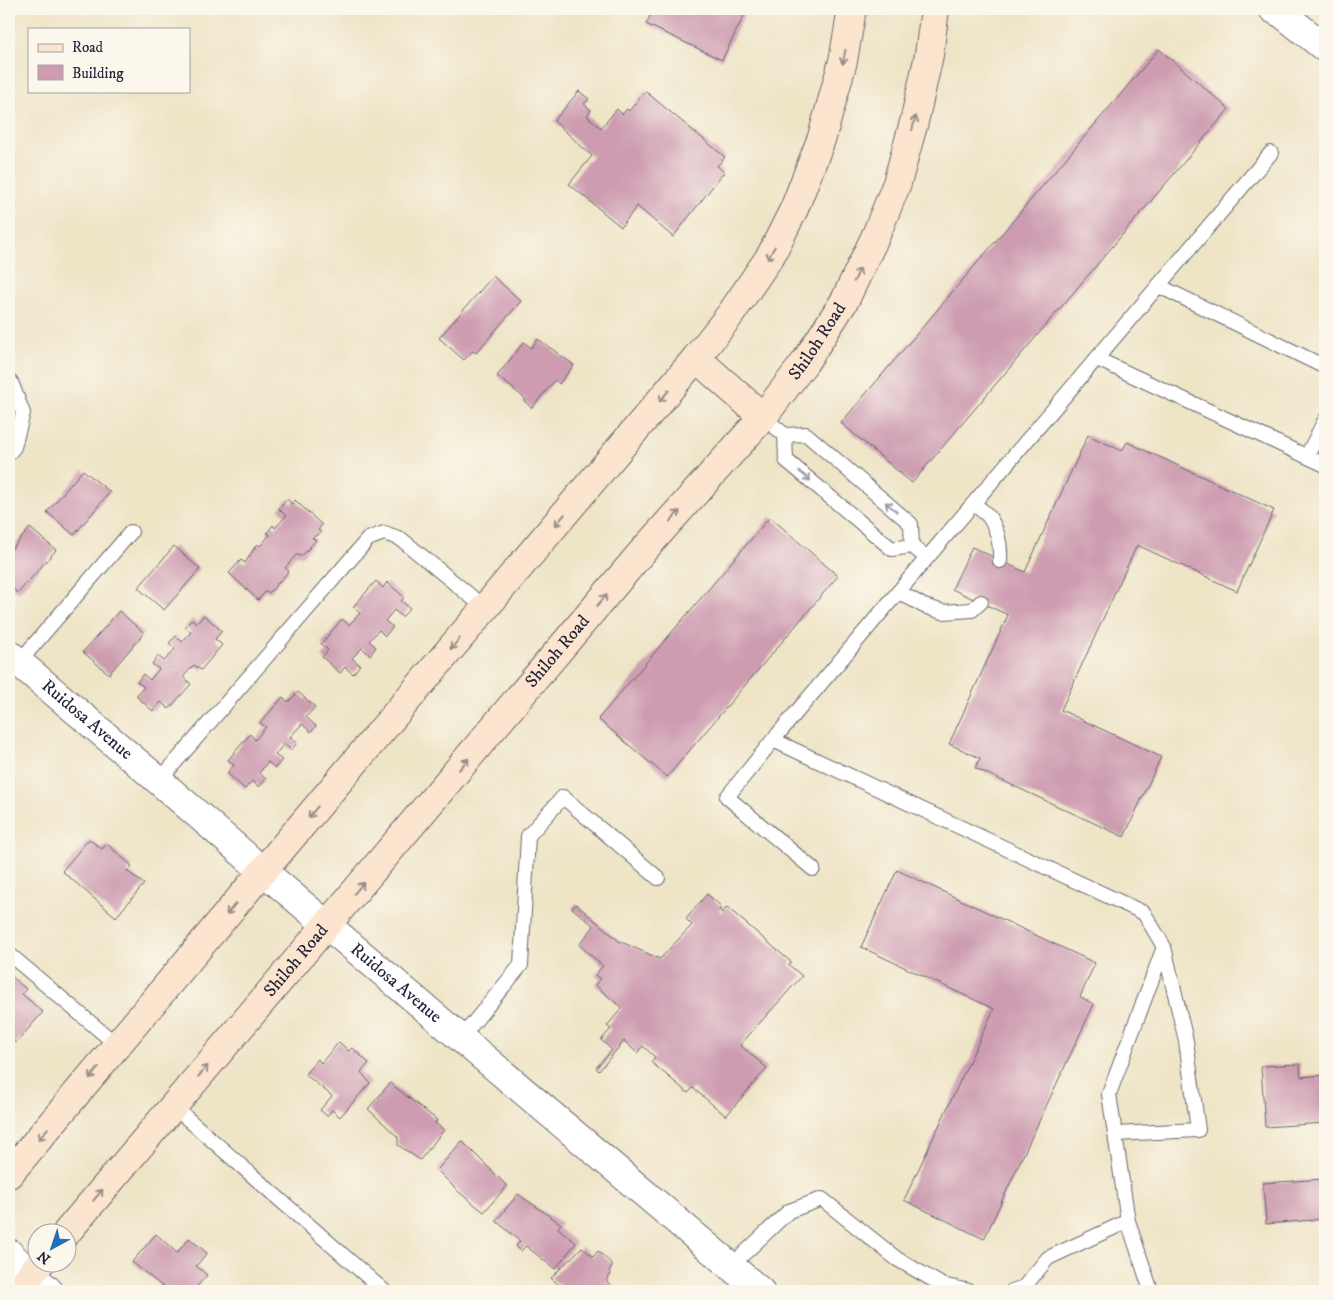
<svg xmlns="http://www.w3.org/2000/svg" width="1334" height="1300" font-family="'IM FELL DW Pica',serif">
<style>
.building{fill:#cd9cb1}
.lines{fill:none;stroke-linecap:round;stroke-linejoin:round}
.service-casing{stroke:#69666c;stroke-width:16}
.minor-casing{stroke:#69666c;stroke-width:30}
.tertiary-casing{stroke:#69666c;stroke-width:30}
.secondary-casing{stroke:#69666c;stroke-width:30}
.service{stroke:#fff;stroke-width:14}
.minor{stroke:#fff;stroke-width:28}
.tertiary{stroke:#fff;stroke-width:28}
.secondary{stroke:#fce5cf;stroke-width:28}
.oneway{stroke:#9a8d8c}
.oneway2{stroke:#9c9ca7}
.labels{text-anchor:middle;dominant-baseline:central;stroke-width:5;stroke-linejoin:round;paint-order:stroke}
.street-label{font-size:18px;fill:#22223b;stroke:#fbf7ec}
</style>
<rect width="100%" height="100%" fill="#fbf7ec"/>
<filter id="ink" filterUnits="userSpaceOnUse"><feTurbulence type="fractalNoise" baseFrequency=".02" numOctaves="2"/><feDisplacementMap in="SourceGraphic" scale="10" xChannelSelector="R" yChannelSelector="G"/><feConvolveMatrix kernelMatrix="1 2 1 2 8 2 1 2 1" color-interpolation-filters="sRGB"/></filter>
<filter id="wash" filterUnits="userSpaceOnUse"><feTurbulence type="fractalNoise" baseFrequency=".0096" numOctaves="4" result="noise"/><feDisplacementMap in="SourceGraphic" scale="20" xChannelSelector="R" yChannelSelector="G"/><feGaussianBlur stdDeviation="1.12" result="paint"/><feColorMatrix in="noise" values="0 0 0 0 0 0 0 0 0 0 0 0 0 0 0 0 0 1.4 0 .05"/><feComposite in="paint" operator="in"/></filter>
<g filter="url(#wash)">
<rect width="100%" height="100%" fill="#eee4c6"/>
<g id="blocks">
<path class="building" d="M 654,9 L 747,9 L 722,60 L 646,24 Z
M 1159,49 L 1229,109 L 912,483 L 841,423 Z
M 579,91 L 589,99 L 584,104 L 591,110 L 587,116 L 601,128 L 617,109 L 622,114 L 627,109 L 629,111 L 645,91 L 725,157 L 717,166 L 724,172 L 673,237 L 637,206 L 621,227 L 569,184 L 592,156 L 554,121 Z
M 493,276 L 521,301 L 476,353 L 473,351 L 464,360 L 439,338 Z
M 538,339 L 574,365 L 559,384 L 555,380 L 532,408 L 524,401 L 526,399 L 497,376 L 524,342 L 531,348 Z
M 1088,435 L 1122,451 L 1127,442 L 1274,510 L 1237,591 L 1137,545 L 1061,710 L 1161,757 L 1124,837 L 975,768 L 980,758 L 949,744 L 1008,615 L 952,589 L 972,547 L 1025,572 Z
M 83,470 L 110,492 L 74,535 L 47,512 Z
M 287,499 L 292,504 L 295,500 L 322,525 L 318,530 L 321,532 L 312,538 L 316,540 L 302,556 L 296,555 L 285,568 L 289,571 L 269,593 L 266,591 L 258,600 L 229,573 L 241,560 L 245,563 L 257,544 L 260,546 L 270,535 L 267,533 L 273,525 L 275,528 L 286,516 L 279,509 Z
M 770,517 L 838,576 L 667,777 L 598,719 Z
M 30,528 L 56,550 L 18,593 L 9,585 L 9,552 Z
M 174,546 L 200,569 L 164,610 L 138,588 Z
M 376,581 L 383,588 L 387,582 L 404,597 L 401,601 L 410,608 L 402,617 L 394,610 L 385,621 L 393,627 L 385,636 L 379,630 L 369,641 L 376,647 L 370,655 L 362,648 L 352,658 L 360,665 L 353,674 L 345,667 L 340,673 L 322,657 L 328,650 L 321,644 L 342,619 L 349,625 L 360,613 L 353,607 Z
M 119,611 L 144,633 L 109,674 L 83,652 Z
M 204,615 L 222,631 L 215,639 L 222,645 L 201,670 L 194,665 L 183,677 L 191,684 L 169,709 L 161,702 L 153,711 L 136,696 L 144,687 L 137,682 L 143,674 L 150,680 L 159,669 L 152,664 L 158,656 L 164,661 L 175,649 L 169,643 L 176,636 L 182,642 L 191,632 L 185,627 L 192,619 L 197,623 Z
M 298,692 L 315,707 L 306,717 L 316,726 L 311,732 L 302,724 L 290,737 L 297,743 L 291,750 L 284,744 L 275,755 L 282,760 L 275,768 L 268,762 L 259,773 L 266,779 L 259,787 L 252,781 L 245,789 L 227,773 L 234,765 L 228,760 L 250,734 L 255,740 L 266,727 L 260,723 L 283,697 L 288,702 Z
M 89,839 L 102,849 L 107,844 L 132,866 L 127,871 L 144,884 L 116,917 L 62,871 Z
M 897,870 L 1095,963 L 1080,997 L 1094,1004 L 984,1239 L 904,1200 L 994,1009 L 861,947 Z
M 707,894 L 722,907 L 719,910 L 722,913 L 727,907 L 791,962 L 789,965 L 802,976 L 740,1045 L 767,1068 L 726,1116 L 693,1088 L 688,1093 L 651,1062 L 655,1057 L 643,1046 L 637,1053 L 624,1041 L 599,1071 L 596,1068 L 612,1050 L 601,1040 L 611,1029 L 607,1026 L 622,1008 L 595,985 L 600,979 L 595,975 L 603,966 L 579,945 L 594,926 L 572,908 L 576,904 L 619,941 L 660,959 L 692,925 L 686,919 Z
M 9,974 L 26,989 L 22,994 L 43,1012 L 16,1043 L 9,1037 Z
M 339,1042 L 349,1051 L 352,1048 L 369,1063 L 361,1072 L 370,1083 L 340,1117 L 332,1110 L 327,1116 L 320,1110 L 332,1096 L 305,1074 L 318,1059 L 321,1063 Z
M 1300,1064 L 1301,1077 L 1325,1075 L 1325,1123 L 1265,1127 L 1261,1066 Z
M 390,1083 L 437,1120 L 435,1123 L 444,1130 L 420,1160 L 398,1145 L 398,1137 L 368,1109 Z
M 462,1141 L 507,1186 L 484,1212 L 460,1193 L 437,1170 Z
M 1325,1179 L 1325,1219 L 1266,1224 L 1263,1183 Z
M 518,1194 L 561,1224 L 558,1228 L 576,1243 L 555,1269 L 526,1246 L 521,1251 L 516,1246 L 520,1241 L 496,1221 Z
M 156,1234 L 177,1253 L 189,1238 L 207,1253 L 196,1266 L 207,1275 L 193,1291 L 168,1291 L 132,1262 Z
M 582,1247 L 593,1257 L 598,1251 L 613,1265 L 609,1271 L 611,1274 L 606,1281 L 613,1287 L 609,1291 L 566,1291 L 551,1278 Z"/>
</g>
</g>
<g filter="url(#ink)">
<use href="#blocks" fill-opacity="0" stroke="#69666c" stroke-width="1"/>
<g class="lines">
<defs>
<path id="service" d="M 1159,286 L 1325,367
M 1097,359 L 1325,465
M 9,380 L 11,382 L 23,413 L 14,447 L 9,453
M 763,417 L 785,435 L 806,434 L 911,524 L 912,546
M 1307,456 L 1325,420
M 974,503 C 978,508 985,512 989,517 C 998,530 1001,545 1000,561
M 927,558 L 1271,153
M 899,592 L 924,606 L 943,612 L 972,610 L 981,602
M 19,662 L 131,532
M 773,740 L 927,558 L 912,546 L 892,549 L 786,460 L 785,435
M 159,781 L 368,539 L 384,533 L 401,539 L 485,608
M 813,869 L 727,797 L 773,740 L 1144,913 L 1164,947 L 1109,1094 L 1128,1221
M 9,954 L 117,1045
M 461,1038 L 521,965 L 528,836 L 563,797 L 658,878
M 173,1106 L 384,1291
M 1115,1134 L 1198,1130 L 1186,1041 L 1164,947
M 731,1266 L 789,1211 L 822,1199 L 897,1259 L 942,1285 L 969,1291
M 1012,1291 L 1024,1287 L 1048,1258 L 1128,1221 L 1151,1291"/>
<g id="minor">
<path id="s1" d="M 9,654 L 159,781 L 263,871 L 760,1291"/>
<path d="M 9,1253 L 31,1275 L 49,1291"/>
</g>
<path id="tertiary" d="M 1273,9 L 1284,15 L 1325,48"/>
<g id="secondary">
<path d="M 696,358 L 763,417"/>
<path d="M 9,1174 L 263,871 L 696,358 L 730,315 L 771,255 L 794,209 L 822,137 L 843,61 L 852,9"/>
<path id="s2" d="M 67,1232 L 642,552 L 763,417 L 805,362 L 845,300 L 876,235 L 897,183 L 914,122 L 929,55 L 935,9"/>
<path d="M 17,1291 L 41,1262"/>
</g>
</defs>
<use href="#service" class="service-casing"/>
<use href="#minor" class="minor-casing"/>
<use href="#tertiary" class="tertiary-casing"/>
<use href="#secondary" class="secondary-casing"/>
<use href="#service" class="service"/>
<use href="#minor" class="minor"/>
<use href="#tertiary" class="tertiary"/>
<use href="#secondary" class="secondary"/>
</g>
<defs><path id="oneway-shaft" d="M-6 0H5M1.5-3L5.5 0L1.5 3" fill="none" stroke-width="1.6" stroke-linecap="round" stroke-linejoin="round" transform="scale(1.25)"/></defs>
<g class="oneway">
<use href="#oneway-shaft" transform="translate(844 57) rotate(101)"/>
<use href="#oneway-shaft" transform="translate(914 123) rotate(-75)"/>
<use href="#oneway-shaft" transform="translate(771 253) rotate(120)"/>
<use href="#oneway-shaft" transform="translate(857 275) rotate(-64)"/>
<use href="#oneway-shaft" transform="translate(664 396) rotate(130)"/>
<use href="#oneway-shaft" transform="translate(675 516) rotate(-48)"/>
<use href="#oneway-shaft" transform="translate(560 520) rotate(130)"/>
<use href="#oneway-shaft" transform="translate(602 600) rotate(-50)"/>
<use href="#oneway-shaft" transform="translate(455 644) rotate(130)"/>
<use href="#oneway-shaft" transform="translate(464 764) rotate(-50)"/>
<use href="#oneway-shaft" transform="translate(313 812) rotate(130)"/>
<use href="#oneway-shaft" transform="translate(359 888) rotate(-50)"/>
<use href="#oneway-shaft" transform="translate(231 909) rotate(130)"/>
<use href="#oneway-shaft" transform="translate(203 1071) rotate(-50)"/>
<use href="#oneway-shaft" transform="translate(94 1073) rotate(130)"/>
<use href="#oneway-shaft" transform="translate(43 1134) rotate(130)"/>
<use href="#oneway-shaft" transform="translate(98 1195) rotate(-50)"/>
</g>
<g class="oneway2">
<use href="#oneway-shaft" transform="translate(805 476) rotate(40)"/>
<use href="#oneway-shaft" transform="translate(891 507) rotate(-140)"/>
</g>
</g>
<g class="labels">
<g class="street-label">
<text stroke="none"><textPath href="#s2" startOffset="1165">Shiloh Road</textPath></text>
<text stroke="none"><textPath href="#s2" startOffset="760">Shiloh Road</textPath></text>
<text stroke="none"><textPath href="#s1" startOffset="102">Ruidosa Avenue</textPath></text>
<text stroke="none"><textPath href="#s2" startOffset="355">Shiloh Road</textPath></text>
<text stroke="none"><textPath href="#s1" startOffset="508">Ruidosa Avenue</textPath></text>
</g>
</g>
<rect width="1334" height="1300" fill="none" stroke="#fbf7ec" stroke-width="30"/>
<rect x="28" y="28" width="162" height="65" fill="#fbf7ec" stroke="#a4a2a5"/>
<rect x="38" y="44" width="25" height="8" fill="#fce5cf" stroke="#a4a2a5"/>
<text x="72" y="52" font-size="15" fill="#22223b">Road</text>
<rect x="38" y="65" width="25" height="15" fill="#cd9cb1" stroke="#a4a2a5"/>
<text x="72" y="78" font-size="15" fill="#22223b">Building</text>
<g transform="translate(52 1248) rotate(220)"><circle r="24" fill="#fbf7ec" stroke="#a4a2a5"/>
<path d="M0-4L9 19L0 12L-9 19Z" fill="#1f6fb2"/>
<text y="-8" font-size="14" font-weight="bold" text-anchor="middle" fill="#22223b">N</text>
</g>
</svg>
